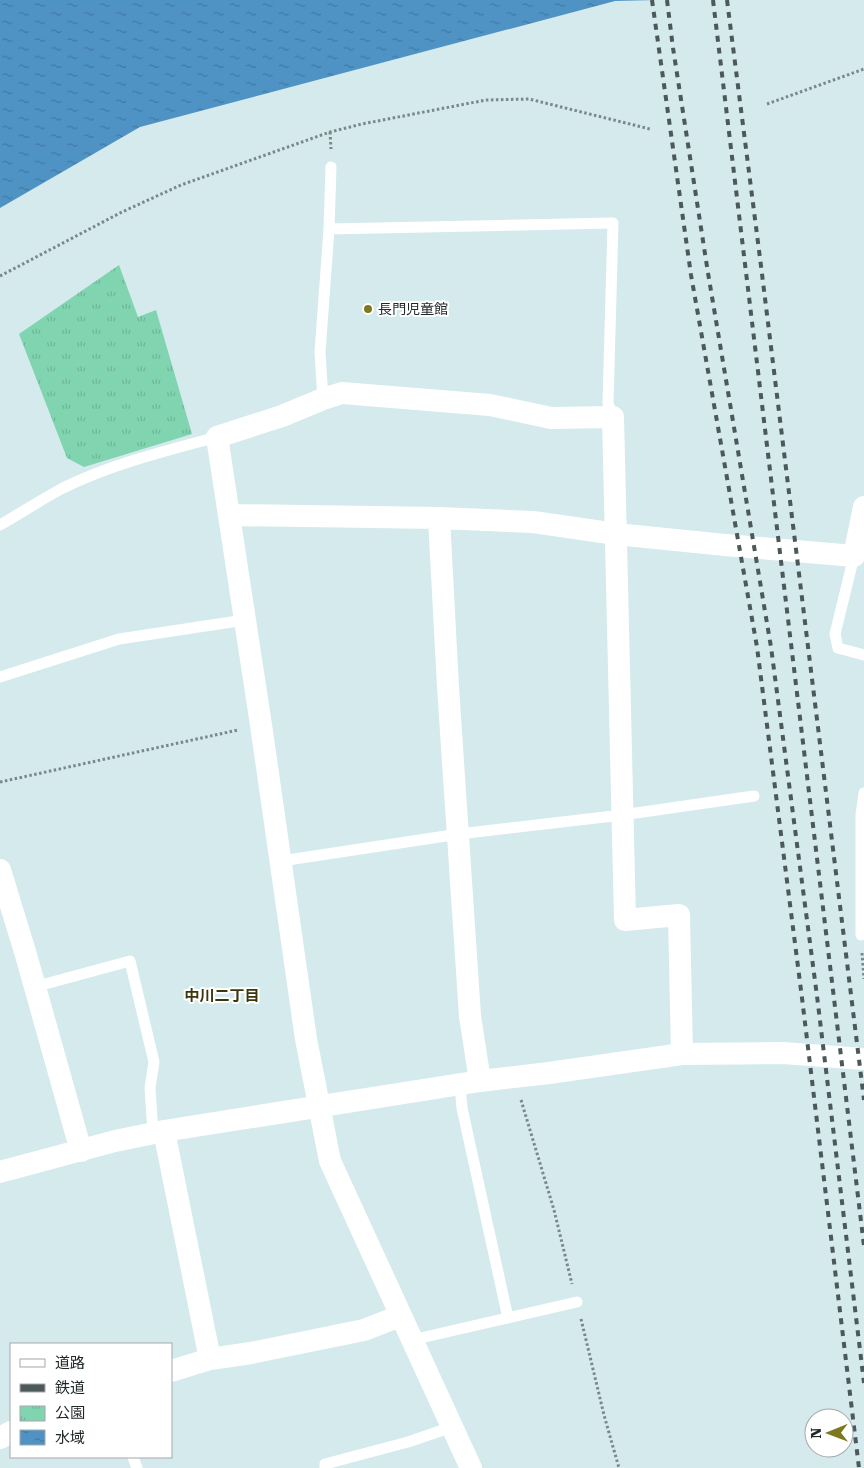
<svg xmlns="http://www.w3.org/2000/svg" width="864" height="1468" font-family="'Roboto Serif','Noto Sans JP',serif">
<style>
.park{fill:url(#park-tufts)}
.water{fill:url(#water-ripples)}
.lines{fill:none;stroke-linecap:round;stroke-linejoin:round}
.path{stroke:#79888a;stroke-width:3;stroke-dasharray:2.5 2.5;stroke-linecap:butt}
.service{stroke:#fff;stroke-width:11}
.minor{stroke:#fff;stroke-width:22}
.rail{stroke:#4c5859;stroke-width:4;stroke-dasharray:6 6;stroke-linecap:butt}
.poi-dot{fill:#7e791e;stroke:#fff;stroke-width:2}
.labels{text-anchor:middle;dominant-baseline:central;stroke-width:4;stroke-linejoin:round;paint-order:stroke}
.poi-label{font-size:14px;fill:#1f2728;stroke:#fff;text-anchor:start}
.neighbourhood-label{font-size:15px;font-weight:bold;fill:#3a370d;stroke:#fff}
</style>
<defs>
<pattern id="park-tufts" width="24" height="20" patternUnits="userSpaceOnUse" patternTransform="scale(1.25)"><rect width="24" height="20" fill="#80d4af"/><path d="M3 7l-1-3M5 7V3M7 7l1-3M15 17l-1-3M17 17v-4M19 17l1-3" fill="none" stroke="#6eb697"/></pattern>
<pattern id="water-ripples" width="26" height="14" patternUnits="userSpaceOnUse" patternTransform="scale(1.25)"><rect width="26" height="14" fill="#4f93c5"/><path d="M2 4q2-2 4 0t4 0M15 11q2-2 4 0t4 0" fill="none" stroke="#4178a0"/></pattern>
</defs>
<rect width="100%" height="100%" fill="#d4eaec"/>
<path class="park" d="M 119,265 L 138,317 L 156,310 L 192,434 L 84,467 L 67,458 L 19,334 Z"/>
<path class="water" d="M 0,0 L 656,0 L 615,1 L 140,127 L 0,208 Z"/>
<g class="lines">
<path class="path" d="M 767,104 L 864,69
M 330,132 L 331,149
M 0,276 L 122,212 L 181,185 L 330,132 L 362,124 L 486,100 L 529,99 L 650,129
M 0,782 L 238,730
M 862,953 L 864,979
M 521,1100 L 554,1210 L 572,1284
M 581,1319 L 604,1415 L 619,1468"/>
<path class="service" d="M 329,229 L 613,223 L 608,403 L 613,417
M 323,399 L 320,352 L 329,229 L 331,167
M 0,525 C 21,513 42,499 63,488 C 112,464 165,451 217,437
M 854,556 L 835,634 L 838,648 L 864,655
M 0,677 L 119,639 L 245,620
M 281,861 L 459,834 L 622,815 L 754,796
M 861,935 L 861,815 L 864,793
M 34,987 L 130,961 L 154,1062 L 150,1088 L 153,1133
M 460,1084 L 462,1108 L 508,1318
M 412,1340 L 577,1302
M 133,1457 L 137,1468
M 325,1468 L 325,1464 L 408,1442 L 452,1427"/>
<path class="minor" d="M 229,515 L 439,518 L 533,522 L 616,534 L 725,545 L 854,556 L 864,507
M 439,518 L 448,687 L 470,1016 L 480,1081
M 0,870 L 26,955 L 81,1151
M 164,1131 L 210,1359
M 0,1172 L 115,1141 L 164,1131 L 480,1081 L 549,1073 L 682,1054 L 783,1053 L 864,1059
M 171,1371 L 210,1359 L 251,1353 L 364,1330 L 400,1316
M 0,1438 L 11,1432
M 471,1468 L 330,1161 L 306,1039 L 261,725 L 217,437 L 282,416 L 323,399 L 342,393 L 490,405 L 551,418 L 613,417 L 625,920 L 679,915 L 682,1054"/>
<path class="rail" d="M 652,0 L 691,275 L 757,647 L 802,998 L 859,1468
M 667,0 L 673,48 L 708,273 L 771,647 L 817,996 L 864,1383
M 713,0 L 864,1246
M 727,0 L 761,266 L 864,1100"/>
</g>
<circle class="poi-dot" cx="368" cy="309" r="5"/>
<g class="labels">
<g class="poi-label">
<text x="378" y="309">長門児童館</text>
</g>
<g class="neighbourhood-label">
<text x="222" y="996">中川二丁目</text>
</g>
</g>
<rect x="10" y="1343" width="162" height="115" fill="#ffffff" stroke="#a5a9a9"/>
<rect x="20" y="1359" width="25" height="8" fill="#ffffff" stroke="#a5a9a9"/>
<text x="55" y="1368" font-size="15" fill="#1f2728">道路</text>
<rect x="20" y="1384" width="25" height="8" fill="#4c5859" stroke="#a5a9a9"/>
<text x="55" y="1393" font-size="15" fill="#1f2728">鉄道</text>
<rect x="20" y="1406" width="25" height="15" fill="url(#park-tufts)" stroke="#a5a9a9"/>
<text x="55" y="1418" font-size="15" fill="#1f2728">公園</text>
<rect x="20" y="1430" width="25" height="15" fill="url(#water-ripples)" stroke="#a5a9a9"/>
<text x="55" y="1443" font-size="15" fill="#1f2728">水域</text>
<g transform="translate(829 1433) rotate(269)"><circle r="24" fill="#ffffff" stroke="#a5a9a9"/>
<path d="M0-4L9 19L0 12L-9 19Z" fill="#7e791e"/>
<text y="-8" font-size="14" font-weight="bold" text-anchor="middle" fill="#1f2728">N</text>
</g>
</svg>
